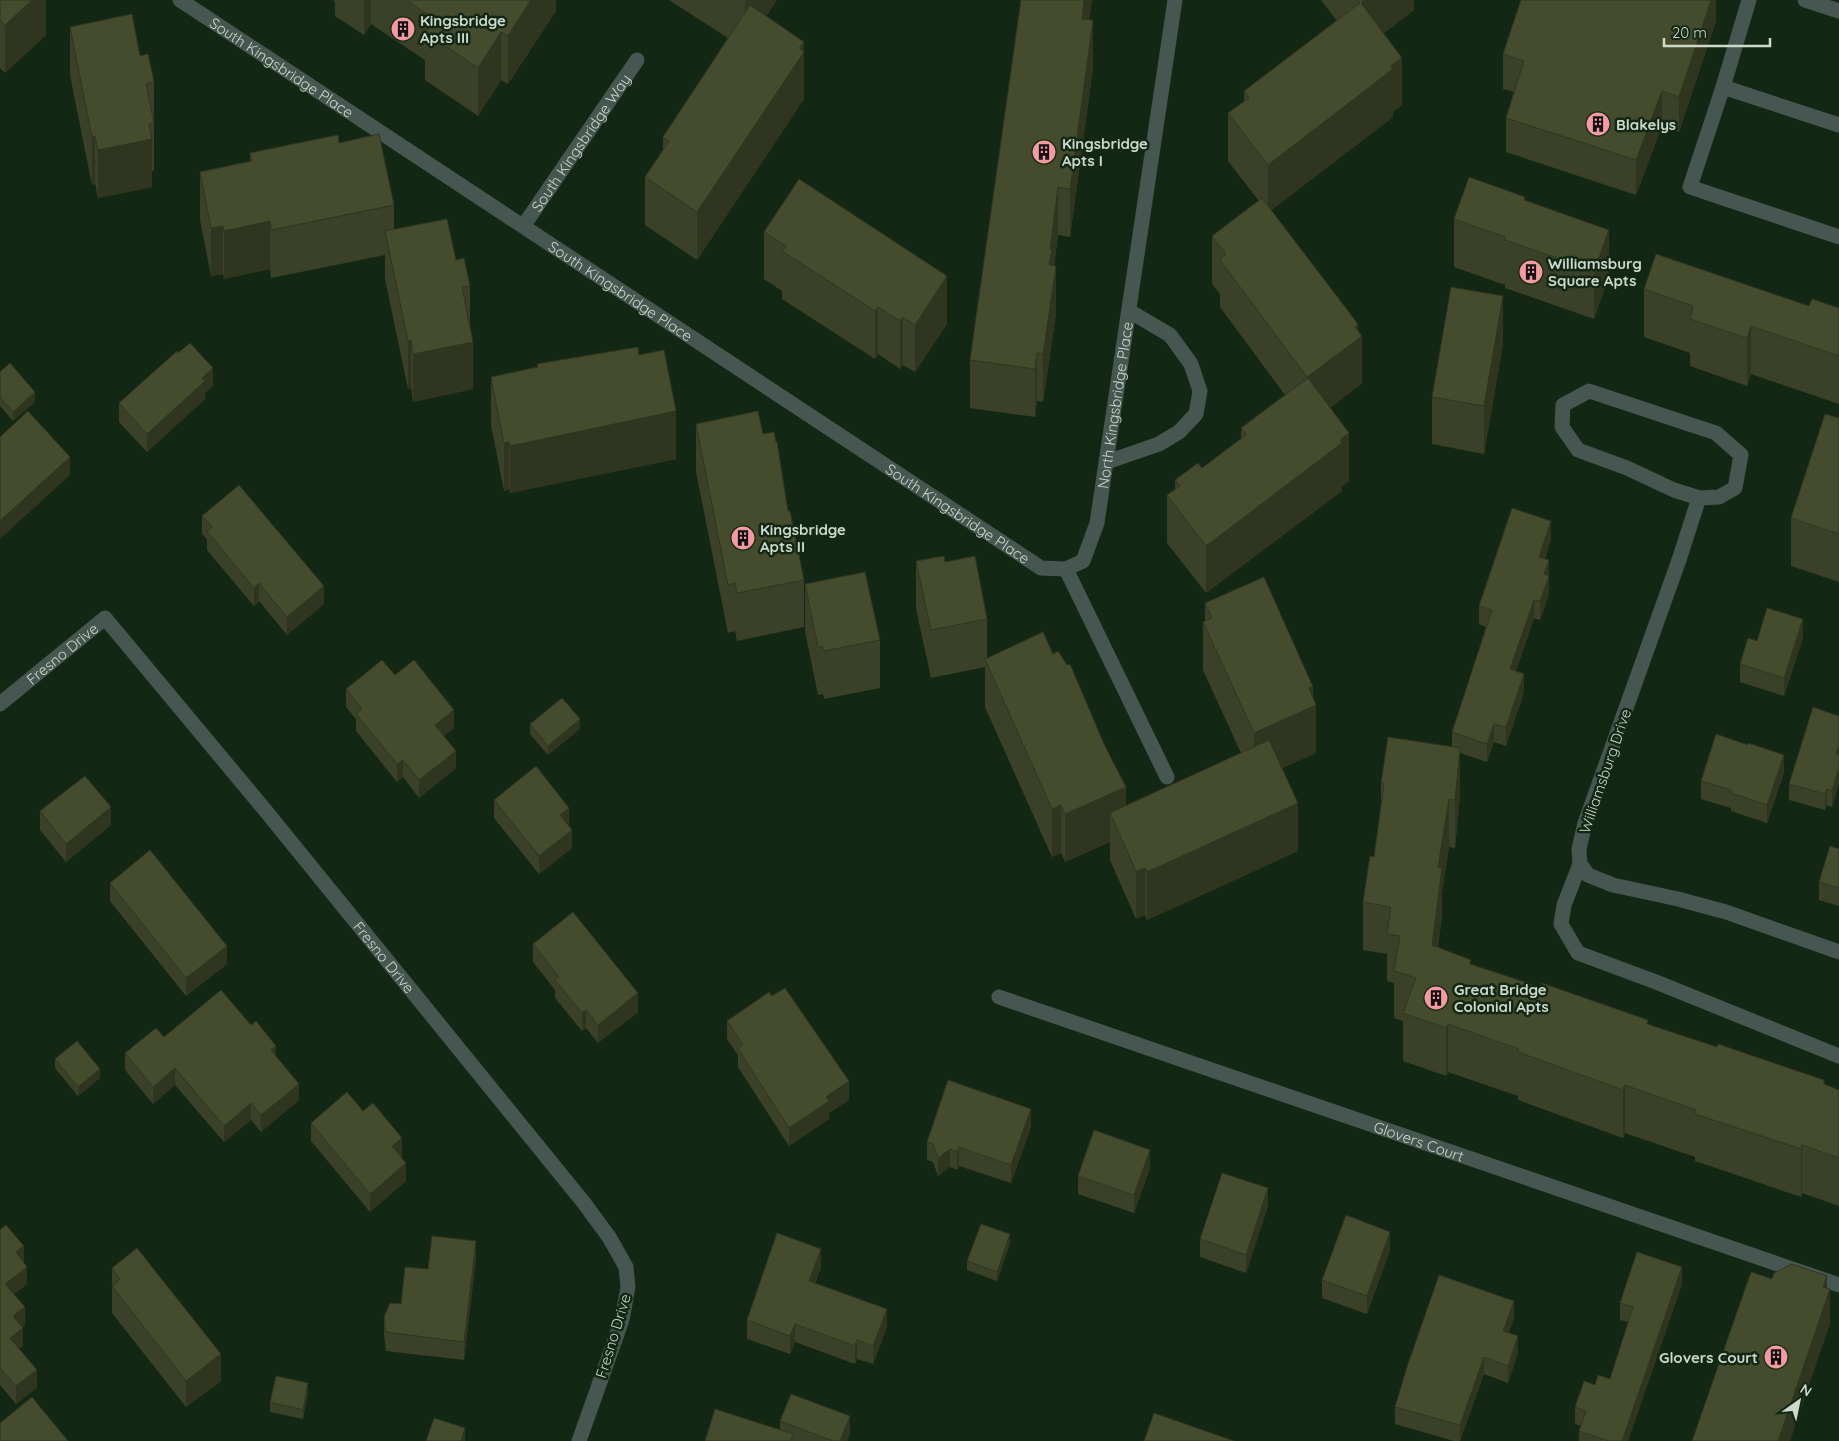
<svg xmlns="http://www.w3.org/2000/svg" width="1839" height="1441" font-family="Quicksand,sans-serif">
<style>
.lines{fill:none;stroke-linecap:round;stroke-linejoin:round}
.lane{stroke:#465650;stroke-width:15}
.street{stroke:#465650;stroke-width:15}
.wall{fill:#3b4128}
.shaded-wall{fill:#303520}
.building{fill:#454c2e;stroke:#303520}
.labels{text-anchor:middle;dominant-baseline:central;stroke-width:5;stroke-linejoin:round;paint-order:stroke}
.poi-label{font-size:15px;font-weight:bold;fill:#ccd9cc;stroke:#122814;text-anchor:start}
.street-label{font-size:15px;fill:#ccd9cc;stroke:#122814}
</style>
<rect width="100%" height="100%" fill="#122814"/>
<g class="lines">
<path class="lane" d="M 1805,0 L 1839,11
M 1723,87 L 1749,0
M 1839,125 L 1723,87 L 1690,187 L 1839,237
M 1107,462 L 1159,444 L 1179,432 L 1196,414 L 1200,391 L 1191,364 L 1170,335 L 1129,311
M 1679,560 L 1699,498 L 1719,497 L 1735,488 L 1741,455 L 1716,433 L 1589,391 L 1563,405 L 1562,427 L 1578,450 L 1627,468 L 1674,490 L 1699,498
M 1580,864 L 1564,905 L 1561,924 L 1578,953 L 1656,982 L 1839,1056"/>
<g class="street">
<path id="s1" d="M 180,0 L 1041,568 L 1066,569 L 1083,561 L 1097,523 L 1175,0"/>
<path id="s2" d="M 524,225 L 637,60"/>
<path d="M 1679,560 L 1585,823 L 1579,849 L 1580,864 L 1588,875 L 1613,885 L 1678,899 L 1726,912 L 1839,952"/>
<path d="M 1066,569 L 1167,777"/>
<path id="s3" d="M 0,704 L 105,618 L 265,810 L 584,1203 L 609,1237 L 626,1267 L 628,1287 L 622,1320 L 579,1441"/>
<path id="s4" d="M 999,997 L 1839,1285"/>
</g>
</g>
<path class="wall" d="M 0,0 L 46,0 L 46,35 L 5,73 L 0,68 Z
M 333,0 L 556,0 L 556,11 L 508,84 L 501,80 L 478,116 L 425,80 L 425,60 L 371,24 L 364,35 L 335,16 L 335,2 Z
M 669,0 L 777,0 L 766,16 L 804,42 L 804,99 L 697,260 L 645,225 L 645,177 L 663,151 L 663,137 L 728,38 Z
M 1021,0 L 1092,0 L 1089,20 L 1093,68 L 1070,237 L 1058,235 L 1054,266 L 1056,314 L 1043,402 L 1037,401 L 1035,417 L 970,408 L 970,360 Z
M 1321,0 L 1414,0 L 1414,10 L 1384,33 L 1402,105 L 1393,112 L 1393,117 L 1271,210 L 1358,331 L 1362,383 L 1330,408 L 1349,481 L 1342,486 L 1342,491 L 1206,593 L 1167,543 L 1167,495 L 1175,489 L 1175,480 L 1202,468 L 1241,439 L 1241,428 L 1285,395 L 1220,307 L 1220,294 L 1212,284 L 1212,236 L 1259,201 L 1228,161 L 1228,113 L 1244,101 L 1244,91 L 1337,21 Z
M 1716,0 L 1716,21 L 1679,132 L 1662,126 L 1636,195 L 1506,152 L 1506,118 L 1514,92 L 1503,89 L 1503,54 Z
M 70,27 L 140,56 L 154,82 L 154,171 L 152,171 L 152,187 L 98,198 L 95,184 L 92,185 L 70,75 Z
M 339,143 L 394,205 L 394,230 L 456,260 L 470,286 L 470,325 L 473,389 L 413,402 L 411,388 L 408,389 L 385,279 L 385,255 L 271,278 L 270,269 L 224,279 L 223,274 L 211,276 L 200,220 L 200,172 L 250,161 L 250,153 Z
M 1525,200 L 1609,277 L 1594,319 L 1505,288 L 1505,285 L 1454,267 L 1454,219 Z
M 764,232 L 947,324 L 915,372 L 903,365 L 900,369 L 878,354 L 875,359 L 782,299 L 782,291 L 764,279 Z
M 1644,289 L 1809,306 L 1839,308 L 1839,404 L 1751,374 L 1747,386 L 1690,366 L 1690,353 L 1644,337 Z
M 1503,344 L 1484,454 L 1432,444 L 1432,397 Z
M 639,355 L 676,459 L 510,493 L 509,489 L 504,491 L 491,425 L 491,377 L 537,367 L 537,364 Z
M 0,372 L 35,402 L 13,421 L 0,406 Z
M 213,386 L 205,393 L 205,399 L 147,452 L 119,422 L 119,403 Z
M 1839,418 L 1839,582 L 1791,566 L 1791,518 Z
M 696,424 L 763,434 L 788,511 L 804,580 L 804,627 L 737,641 L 735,631 L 728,633 L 696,472 Z
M 202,516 L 324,604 L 287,635 L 259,601 L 254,606 L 207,550 L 207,539 L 202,534 Z
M 1551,539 L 1545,559 L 1549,560 L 1549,594 L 1540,620 L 1534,618 L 1516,671 L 1524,692 L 1506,746 L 1494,742 L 1487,762 L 1460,753 L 1460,796 L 1455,848 L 1449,847 L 1442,892 L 1442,916 L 1438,947 L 1471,964 L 1839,1090 L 1839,1206 L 1802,1193 L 1801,1197 L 1695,1161 L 1695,1157 L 1625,1133 L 1623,1138 L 1518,1100 L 1518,1096 L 1448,1072 L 1446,1076 L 1403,1061 L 1403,1021 L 1394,1018 L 1394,983 L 1387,981 L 1387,954 L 1363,950 L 1363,902 L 1374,857 L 1381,807 L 1381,783 L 1452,747 L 1452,732 L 1486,627 L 1479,624 L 1479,606 Z
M 916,561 L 945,562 L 987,619 L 987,658 L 1126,805 L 1241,753 L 1203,670 L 1203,622 L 1205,621 L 1205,603 L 1313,697 L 1316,753 L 1282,768 L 1298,851 L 1147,920 L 1145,915 L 1136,919 L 1110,860 L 1110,842 L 1065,862 L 1061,853 L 1052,857 L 985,707 L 985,667 L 931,678 L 916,609 Z
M 805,584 L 880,640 L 880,688 L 824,699 L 823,694 L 818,695 L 805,631 Z
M 1803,638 L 1784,696 L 1740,682 L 1740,664 L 1757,641 Z
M 395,675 L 454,728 L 444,736 L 456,768 L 419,798 L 403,777 L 397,782 L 356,731 L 356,719 L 346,707 L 346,689 Z
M 1839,716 L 1839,783 L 1832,807 L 1827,805 L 1825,810 L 1789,800 L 1789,784 Z
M 530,724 L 580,729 L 548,755 L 530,734 Z
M 1784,773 L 1767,823 L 1731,811 L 1731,808 L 1701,799 L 1701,781 Z
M 494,800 L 569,826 L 572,848 L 539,874 L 494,818 Z
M 40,811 L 111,825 L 66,862 L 40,830 Z
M 1839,849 L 1839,906 L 1819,900 L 1819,882 Z
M 110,883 L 227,964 L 186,996 L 110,901 Z
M 533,944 L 638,1012 L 598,1043 L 586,1028 L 582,1031 L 555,998 L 555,990 L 533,962 Z
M 727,1021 L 849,1100 L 829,1113 L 829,1119 L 789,1146 L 738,1067 L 738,1055 L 727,1039 Z
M 164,1037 L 276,1056 L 299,1100 L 261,1132 L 251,1120 L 224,1142 L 175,1085 L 153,1104 L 125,1070 L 125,1053 Z
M 55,1059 L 100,1078 L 78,1096 L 55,1068 Z
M 311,1123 L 402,1157 L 401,1157 L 406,1181 L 370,1212 L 311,1141 Z
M 1031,1127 L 1011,1183 L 959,1166 L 957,1170 L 950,1167 L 938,1176 L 933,1162 L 927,1160 L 927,1142 Z
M 1150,1168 L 1134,1213 L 1078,1194 L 1078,1176 Z
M 1268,1206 L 1246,1273 L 1200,1257 L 1200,1239 Z
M 0,1230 L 24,1263 L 27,1284 L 14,1294 L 25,1325 L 22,1327 L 23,1346 L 19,1348 L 37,1388 L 16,1404 L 0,1385 Z
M 1010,1243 L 997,1281 L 967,1270 L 967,1261 Z
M 1390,1250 L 1367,1314 L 1322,1298 L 1322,1280 Z
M 476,1259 L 464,1360 L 386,1351 L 384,1335 L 384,1317 L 401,1304 L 428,1269 Z
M 112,1268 L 221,1381 L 186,1407 L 112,1313 Z
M 821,1268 L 815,1283 L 887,1327 L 873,1364 L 857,1359 L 855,1364 L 795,1342 L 790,1354 L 747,1339 L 747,1320 Z
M 1682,1284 L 1628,1441 L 1579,1441 L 1579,1431 L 1581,1426 L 1575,1424 L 1575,1407 L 1595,1385 L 1610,1379 L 1628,1322 L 1620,1320 L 1620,1303 Z
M 1514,1318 L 1509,1332 L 1518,1353 L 1508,1383 L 1484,1374 L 1460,1441 L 1454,1441 L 1395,1424 L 1395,1407 Z
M 308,1392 L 303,1419 L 270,1412 L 270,1402 Z
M 780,1421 L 850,1434 L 847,1441 L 705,1441 L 780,1430 Z"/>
<path class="shaded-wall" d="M 32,0 L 46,0 L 46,35 L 5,73 L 5,25 Z
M 364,0 L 371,0 L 371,24 L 364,35 Z
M 531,0 L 556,0 L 556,11 L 508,84 L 508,36 Z
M 746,0 L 777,0 L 745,50 L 745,2 Z
M 1084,0 L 1092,0 L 1082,67 L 1082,19 Z
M 1364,0 L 1414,0 L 1414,10 L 1361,51 L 1361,3 Z
M 1711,0 L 1716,0 L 1716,21 L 1679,132 L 1679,97 Z
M 1093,20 L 1093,68 L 1070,237 L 1070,189 Z
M 501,32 L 501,80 L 478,116 L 478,68 Z
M 804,42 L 804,99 L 697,260 L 697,212 Z
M 1402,58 L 1402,105 L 1393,112 L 1393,117 L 1268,213 L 1268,165 Z
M 1662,91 L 1662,126 L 1636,195 L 1636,160 Z
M 95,136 L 95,184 L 92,185 L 92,137 Z
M 152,139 L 152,187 L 98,198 L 98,150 Z
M 1058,187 L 1058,235 L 1052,283 L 1056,266 L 1056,314 L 1043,402 L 1043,354 L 1050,249 Z
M 270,221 L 270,269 L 224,279 L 224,231 Z
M 223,226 L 223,274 L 211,276 L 211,228 Z
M 1609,230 L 1609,277 L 1594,319 L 1594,271 Z
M 947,276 L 947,324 L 915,372 L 915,325 Z
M 1503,296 L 1503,344 L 1484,454 L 1484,406 Z
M 878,307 L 878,354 L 875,359 L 875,311 Z
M 903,317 L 903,365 L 900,369 L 900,321 Z
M 1358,324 L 1358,338 L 1362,336 L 1362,383 L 1307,425 L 1307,377 Z
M 1751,326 L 1751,374 L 1747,386 L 1747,338 Z
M 411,340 L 411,388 L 408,389 L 408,341 Z
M 473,342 L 473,389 L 413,402 L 413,354 Z
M 1037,353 L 1037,401 L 1035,417 L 1035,369 Z
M 213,368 L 213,386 L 205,393 L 205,399 L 147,452 L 147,434 L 202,378 Z
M 35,392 L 35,402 L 13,421 L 13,412 Z
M 676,411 L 676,459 L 510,493 L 510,446 Z
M 1349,433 L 1349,481 L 1342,486 L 1342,491 L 1206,593 L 1206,546 Z
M 509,442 L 509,489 L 504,491 L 504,443 Z
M 70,457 L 70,475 L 0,539 L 0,521 Z
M 1551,521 L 1551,539 L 1539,575 L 1539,557 Z
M 1549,560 L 1549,594 L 1540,620 L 1540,601 L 1544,574 Z
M 259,583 L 259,601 L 254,606 L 254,588 Z
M 324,586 L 324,604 L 287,635 L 287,617 Z
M 1534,600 L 1534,618 L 1510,687 L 1510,669 Z
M 1803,619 L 1803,638 L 1784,696 L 1784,678 Z
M 1524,674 L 1524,692 L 1506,746 L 1506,727 Z
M 1313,687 L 1313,706 L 1316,705 L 1316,753 L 1254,781 L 1254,733 L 1309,688 Z
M 454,710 L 454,728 L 435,743 L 435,725 Z
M 580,719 L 580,729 L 548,755 L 548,746 Z
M 1494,724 L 1494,742 L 1487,762 L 1487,744 Z
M 1839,745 L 1839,761 L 1836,754 Z
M 1460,748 L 1460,796 L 1455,848 L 1455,800 Z
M 456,751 L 456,768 L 419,798 L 419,780 Z
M 1784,755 L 1784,773 L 1767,823 L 1767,805 Z
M 403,760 L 403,777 L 397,782 L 397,764 Z
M 1839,767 L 1839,783 L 1832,807 L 1832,791 Z
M 1126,787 L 1126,835 L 1110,813 L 1110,842 L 1065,862 L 1065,814 Z
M 1827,789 L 1827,805 L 1825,810 L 1825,794 Z
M 1449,799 L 1449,847 L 1442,892 L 1442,916 L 1432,993 L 1432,945 L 1438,867 Z
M 1298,803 L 1298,851 L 1147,920 L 1147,872 Z
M 1061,805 L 1061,853 L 1052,857 L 1052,809 Z
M 111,807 L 111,825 L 66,862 L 66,844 Z
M 569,808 L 569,826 L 560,815 Z
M 572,830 L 572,848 L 539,874 L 539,856 Z
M 1145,868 L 1145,915 L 1136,919 L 1136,871 Z
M 227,946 L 227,964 L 186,996 L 186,978 Z
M 638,993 L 638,1012 L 598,1043 L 598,1025 Z
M 586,1010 L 586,1028 L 582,1031 L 582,1013 Z
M 1448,1024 L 1448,1072 L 1446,1076 L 1446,1028 Z
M 276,1046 L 276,1062 L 271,1050 Z
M 175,1068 L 175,1085 L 153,1104 L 153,1087 Z
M 100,1069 L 100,1078 L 78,1096 L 78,1087 Z
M 849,1081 L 849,1100 L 829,1113 L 829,1119 L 789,1146 L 789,1128 L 826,1097 Z
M 299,1084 L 299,1100 L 261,1132 L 261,1115 Z
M 1625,1085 L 1625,1133 L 1623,1138 L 1623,1090 Z
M 251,1103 L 251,1120 L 224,1142 L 224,1126 Z
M 1031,1109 L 1031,1127 L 1011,1183 L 1011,1165 Z
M 402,1138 L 402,1157 L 392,1164 L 392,1146 Z
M 1802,1145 L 1802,1193 L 1801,1197 L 1801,1149 Z
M 959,1147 L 959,1166 L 957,1170 L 957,1152 Z
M 950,1149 L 950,1167 L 938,1176 L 938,1158 Z
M 1150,1150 L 1150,1168 L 1134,1213 L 1134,1195 Z
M 406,1163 L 406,1181 L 370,1212 L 370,1194 Z
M 1268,1188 L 1268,1206 L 1246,1273 L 1246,1255 Z
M 1390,1232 L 1390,1250 L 1367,1314 L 1367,1296 Z
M 1010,1234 L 1010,1243 L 997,1281 L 997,1272 Z
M 476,1241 L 476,1259 L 464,1360 L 464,1342 Z
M 24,1246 L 24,1263 L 16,1252 Z
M 821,1249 L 821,1268 L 809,1299 L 809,1281 Z
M 27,1267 L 27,1284 L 5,1301 L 5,1284 Z
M 1682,1267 L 1682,1284 L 1628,1441 L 1622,1441 Z
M 1827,1276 L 1827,1299 L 1830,1289 L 1830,1324 L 1790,1441 L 1778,1441 L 1823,1287 Z
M 1514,1301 L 1514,1318 L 1503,1348 L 1503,1331 Z
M 25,1307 L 25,1325 L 13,1334 L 13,1316 Z
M 887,1309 L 887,1327 L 873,1364 L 873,1346 Z
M 795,1324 L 795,1342 L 790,1354 L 790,1336 Z
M 23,1328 L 23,1346 L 10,1355 L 10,1338 Z
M 1518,1336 L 1518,1353 L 1508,1383 L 1508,1366 Z
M 857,1340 L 857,1359 L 855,1364 L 855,1346 Z
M 221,1354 L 221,1381 L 186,1407 L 186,1381 Z
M 1484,1357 L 1484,1374 L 1460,1441 L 1460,1425 Z
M 37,1370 L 37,1388 L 16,1404 L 16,1386 Z
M 308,1383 L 308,1392 L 303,1419 L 303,1410 Z
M 850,1416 L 850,1434 L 847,1441 L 840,1441 Z
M 465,1428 L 465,1441 L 461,1441 Z"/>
<path class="building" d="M 0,0 L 32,0 L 5,25 L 0,20 Z
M 406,0 L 531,0 L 508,36 L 501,32 L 478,68 L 425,32 L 434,19 Z
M 1021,0 L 1084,0 L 1082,19 L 1093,20 L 1070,189 L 1058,187 L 1050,249 L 1052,249 L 1049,265 L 1056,266 L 1043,354 L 1037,353 L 1035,369 L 970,360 Z
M 1357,0 L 1364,0 L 1361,3 L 1402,58 L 1391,66 L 1393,69 L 1268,165 L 1228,113 L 1249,98 L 1244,91 L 1360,3 Z
M 1521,0 L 1711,0 L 1679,97 L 1662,91 L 1636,160 L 1506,118 L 1524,61 L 1503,54 Z
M 750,5 L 804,42 L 799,48 L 804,52 L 697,212 L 645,177 L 669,141 L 663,137 Z
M 132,14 L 140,56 L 148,54 L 154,82 L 146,84 L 154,123 L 149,124 L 152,139 L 98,150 L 95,136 L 92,137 L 70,27 Z
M 379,134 L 394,205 L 271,230 L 270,221 L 224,231 L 223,226 L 211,228 L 200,172 L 252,161 L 250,153 L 293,144 L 338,135 L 339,143 Z
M 1469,177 L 1525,197 L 1524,200 L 1609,230 L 1594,271 L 1505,240 L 1505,237 L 1454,219 Z
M 799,179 L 947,276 L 915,325 L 903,317 L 900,321 L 878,307 L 875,311 L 782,251 L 786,246 L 764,232 Z
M 1262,198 L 1358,324 L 1355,327 L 1362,336 L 1307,377 L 1220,260 L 1226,254 L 1212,236 Z
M 447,219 L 456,260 L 464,258 L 470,286 L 462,287 L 473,342 L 413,354 L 411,340 L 408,341 L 385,231 Z
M 1656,254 L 1809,306 L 1812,299 L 1839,308 L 1839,356 L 1751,326 L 1747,338 L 1690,319 L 1693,306 L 1644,289 Z
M 1451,287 L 1503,296 L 1484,406 L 1432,397 Z
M 190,343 L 213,368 L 202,378 L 205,381 L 147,434 L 119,403 L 177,351 L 178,353 Z
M 638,347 L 639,355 L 664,350 L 676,411 L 510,446 L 509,442 L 504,443 L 491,377 L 538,367 L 537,364 Z
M 10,363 L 35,392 L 13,412 L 0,397 L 0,372 Z
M 1308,378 L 1349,433 L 1340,440 L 1342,443 L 1206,546 L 1167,495 L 1180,486 L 1175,480 L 1198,463 L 1202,468 L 1246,435 L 1241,428 Z
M 28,411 L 70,457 L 0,521 L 0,437 Z
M 758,411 L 763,434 L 774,432 L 776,442 L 777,442 L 788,511 L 790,511 L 804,580 L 737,593 L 735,583 L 728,585 L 696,424 Z
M 1825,414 L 1839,418 L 1839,534 L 1791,518 Z
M 239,485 L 324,586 L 287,617 L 259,583 L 254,588 L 207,531 L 212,527 L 202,516 Z
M 1512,508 L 1551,521 L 1539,557 L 1549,560 L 1544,574 L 1549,576 L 1540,601 L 1534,600 L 1510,669 L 1524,674 L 1506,727 L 1494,724 L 1487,744 L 1452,732 L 1492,610 L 1479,606 Z
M 944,556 L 945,562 L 975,556 L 987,619 L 931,630 L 916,561 Z
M 865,572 L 880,640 L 824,651 L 823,647 L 818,647 L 805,584 Z
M 1264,577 L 1313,687 L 1309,688 L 1316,705 L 1254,733 L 1203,622 L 1212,618 L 1205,603 Z
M 1767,608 L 1803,619 L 1784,678 L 1740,664 L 1748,638 L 1757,641 Z
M 1043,632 L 1053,654 L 1058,651 L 1067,665 L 1070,664 L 1104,744 L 1126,787 L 1065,814 L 1061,805 L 1052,809 L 985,659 Z
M 382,660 L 395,675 L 414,660 L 454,710 L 435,725 L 456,751 L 419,780 L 403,760 L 397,764 L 356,714 L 362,709 L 346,689 Z
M 562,698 L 580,719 L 548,746 L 530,724 Z
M 1813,707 L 1839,716 L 1839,745 L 1836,754 L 1839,754 L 1839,767 L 1832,791 L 1827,789 L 1825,794 L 1789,784 Z
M 1716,734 L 1748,745 L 1748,743 L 1784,755 L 1767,805 L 1731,793 L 1731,790 L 1701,781 Z
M 1388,737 L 1460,748 L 1455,800 L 1449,799 L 1438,867 L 1442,868 L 1432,945 L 1471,960 L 1470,964 L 1540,987 L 1542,983 L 1648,1020 L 1647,1024 L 1717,1047 L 1718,1044 L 1824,1080 L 1824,1084 L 1839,1090 L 1839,1158 L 1802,1145 L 1801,1149 L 1695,1114 L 1696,1110 L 1625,1085 L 1623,1090 L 1518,1052 L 1519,1049 L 1448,1024 L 1446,1028 L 1403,1013 L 1416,978 L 1394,971 L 1400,936 L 1387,934 L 1391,907 L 1363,902 L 1370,856 L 1374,857 L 1384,784 L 1381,783 Z
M 1269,740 L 1298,803 L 1147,872 L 1145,868 L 1136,871 L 1110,813 Z
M 536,766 L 569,808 L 560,815 L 572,830 L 539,856 L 494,800 Z
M 85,776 L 111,807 L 66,844 L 40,811 Z
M 1830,846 L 1839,849 L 1839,888 L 1819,882 Z
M 150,850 L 227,946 L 186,978 L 110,883 Z
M 573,912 L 638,993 L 598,1025 L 586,1010 L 582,1013 L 555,980 L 559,977 L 533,944 Z
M 785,988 L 849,1081 L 826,1097 L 829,1101 L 789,1128 L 738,1049 L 743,1045 L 727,1021 L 769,992 L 772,996 Z
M 221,990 L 251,1025 L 256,1021 L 276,1046 L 271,1050 L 299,1084 L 261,1115 L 251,1103 L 224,1126 L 175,1068 L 153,1087 L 125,1053 L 156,1028 L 164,1037 Z
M 77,1041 L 100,1069 L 78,1087 L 55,1059 Z
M 948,1080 L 1031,1109 L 1011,1165 L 959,1147 L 957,1152 L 950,1149 L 938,1158 L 933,1144 L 927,1142 Z
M 347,1092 L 363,1111 L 373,1103 L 402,1138 L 392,1146 L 406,1163 L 370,1194 L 311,1123 Z
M 1094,1130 L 1150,1150 L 1134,1195 L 1078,1176 Z
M 1222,1173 L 1268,1188 L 1246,1255 L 1200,1239 Z
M 1346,1215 L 1390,1232 L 1367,1296 L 1322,1280 Z
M 981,1224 L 1010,1234 L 997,1272 L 967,1261 Z
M 6,1225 L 24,1246 L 16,1252 L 27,1267 L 5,1284 L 25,1307 L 13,1316 L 23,1328 L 10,1338 L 37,1370 L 16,1386 L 0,1368 L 0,1230 Z
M 777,1233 L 821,1249 L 809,1281 L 887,1309 L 873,1346 L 857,1340 L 855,1346 L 795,1324 L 790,1336 L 747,1320 Z
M 432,1236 L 476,1241 L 464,1342 L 386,1332 L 384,1317 L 390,1303 L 401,1304 L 405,1267 L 428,1269 Z
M 137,1248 L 221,1354 L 186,1381 L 112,1286 L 120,1279 L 112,1268 Z
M 1637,1252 L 1682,1267 L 1622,1441 L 1609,1441 L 1579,1431 L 1586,1411 L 1575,1407 L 1584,1381 L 1595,1385 L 1598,1375 L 1610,1379 L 1633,1307 L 1620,1303 Z
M 1792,1264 L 1827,1276 L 1823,1287 L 1830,1289 L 1778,1441 L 1692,1441 L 1751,1272 L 1772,1279 L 1774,1273 Z
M 1439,1275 L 1514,1301 L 1503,1331 L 1518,1336 L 1508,1366 L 1484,1357 L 1460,1425 L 1395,1407 L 1407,1367 Z
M 276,1376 L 308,1383 L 303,1410 L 270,1402 Z
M 791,1394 L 850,1416 L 840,1441 L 833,1441 L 780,1421 Z
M 32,1397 L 68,1441 L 0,1441 L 0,1423 Z
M 715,1409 L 793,1434 L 791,1441 L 705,1441 Z
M 1154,1413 L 1234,1441 L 1144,1441 Z
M 434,1418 L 465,1428 L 461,1441 L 426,1441 Z"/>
<defs>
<symbol id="building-disc" viewBox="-11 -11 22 22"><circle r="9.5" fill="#f49aa0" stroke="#122814"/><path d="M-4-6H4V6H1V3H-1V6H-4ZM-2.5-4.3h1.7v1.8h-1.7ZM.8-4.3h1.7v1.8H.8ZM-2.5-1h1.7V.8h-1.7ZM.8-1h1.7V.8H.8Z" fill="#111"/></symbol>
</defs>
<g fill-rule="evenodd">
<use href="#building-disc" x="389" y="15" width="28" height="28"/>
<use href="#building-disc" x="1584" y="110" width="28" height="28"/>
<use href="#building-disc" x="1030" y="138" width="28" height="28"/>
<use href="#building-disc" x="1517" y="258" width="28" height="28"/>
<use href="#building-disc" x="729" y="524" width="28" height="28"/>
<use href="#building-disc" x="1422" y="984" width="28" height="28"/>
<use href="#building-disc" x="1762" y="1343" width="28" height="28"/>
</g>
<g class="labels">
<g class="poi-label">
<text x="420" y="20">Kingsbridge<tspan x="420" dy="17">Apts III</tspan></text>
<text x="1616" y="124">Blakelys</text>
<text x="1062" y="143">Kingsbridge<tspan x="1062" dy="17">Apts I</tspan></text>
<text x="1548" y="263">Williamsburg<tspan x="1548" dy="17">Square Apts</tspan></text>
<text x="760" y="529">Kingsbridge<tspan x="760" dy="17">Apts II</tspan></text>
<text x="1454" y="989">Great Bridge<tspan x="1454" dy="17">Colonial Apts</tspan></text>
<text x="1758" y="1357" text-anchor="end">Glovers Court</text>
</g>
<g class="street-label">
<text stroke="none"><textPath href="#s1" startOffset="122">South Kingsbridge Place</textPath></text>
<text stroke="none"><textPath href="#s2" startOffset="100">South Kingsbridge Way</textPath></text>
<text stroke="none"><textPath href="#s1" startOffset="528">South Kingsbridge Place</textPath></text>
<text stroke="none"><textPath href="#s1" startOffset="1235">North Kingsbridge Place</textPath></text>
<text stroke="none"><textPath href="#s1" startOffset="932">South Kingsbridge Place</textPath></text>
<text stroke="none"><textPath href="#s3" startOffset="80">Fresno Drive</textPath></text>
<text transform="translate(1605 771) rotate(-71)">Williamsburg Drive</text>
<text stroke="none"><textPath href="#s3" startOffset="575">Fresno Drive</textPath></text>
<text stroke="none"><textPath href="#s4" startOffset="444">Glovers Court</textPath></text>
<text transform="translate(613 1336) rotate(-73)">Fresno Drive</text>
</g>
</g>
<g transform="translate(1799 1401) rotate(33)" stroke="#122814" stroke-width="4" paint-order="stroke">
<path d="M0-4L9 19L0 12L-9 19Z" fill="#ccd9cc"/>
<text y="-8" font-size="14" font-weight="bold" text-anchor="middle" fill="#ccd9cc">N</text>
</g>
<path d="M1664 38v8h106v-8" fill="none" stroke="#ccd9cc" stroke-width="2.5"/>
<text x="1672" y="38" font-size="15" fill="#ccd9cc" stroke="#122814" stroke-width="4" paint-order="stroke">20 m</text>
</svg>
